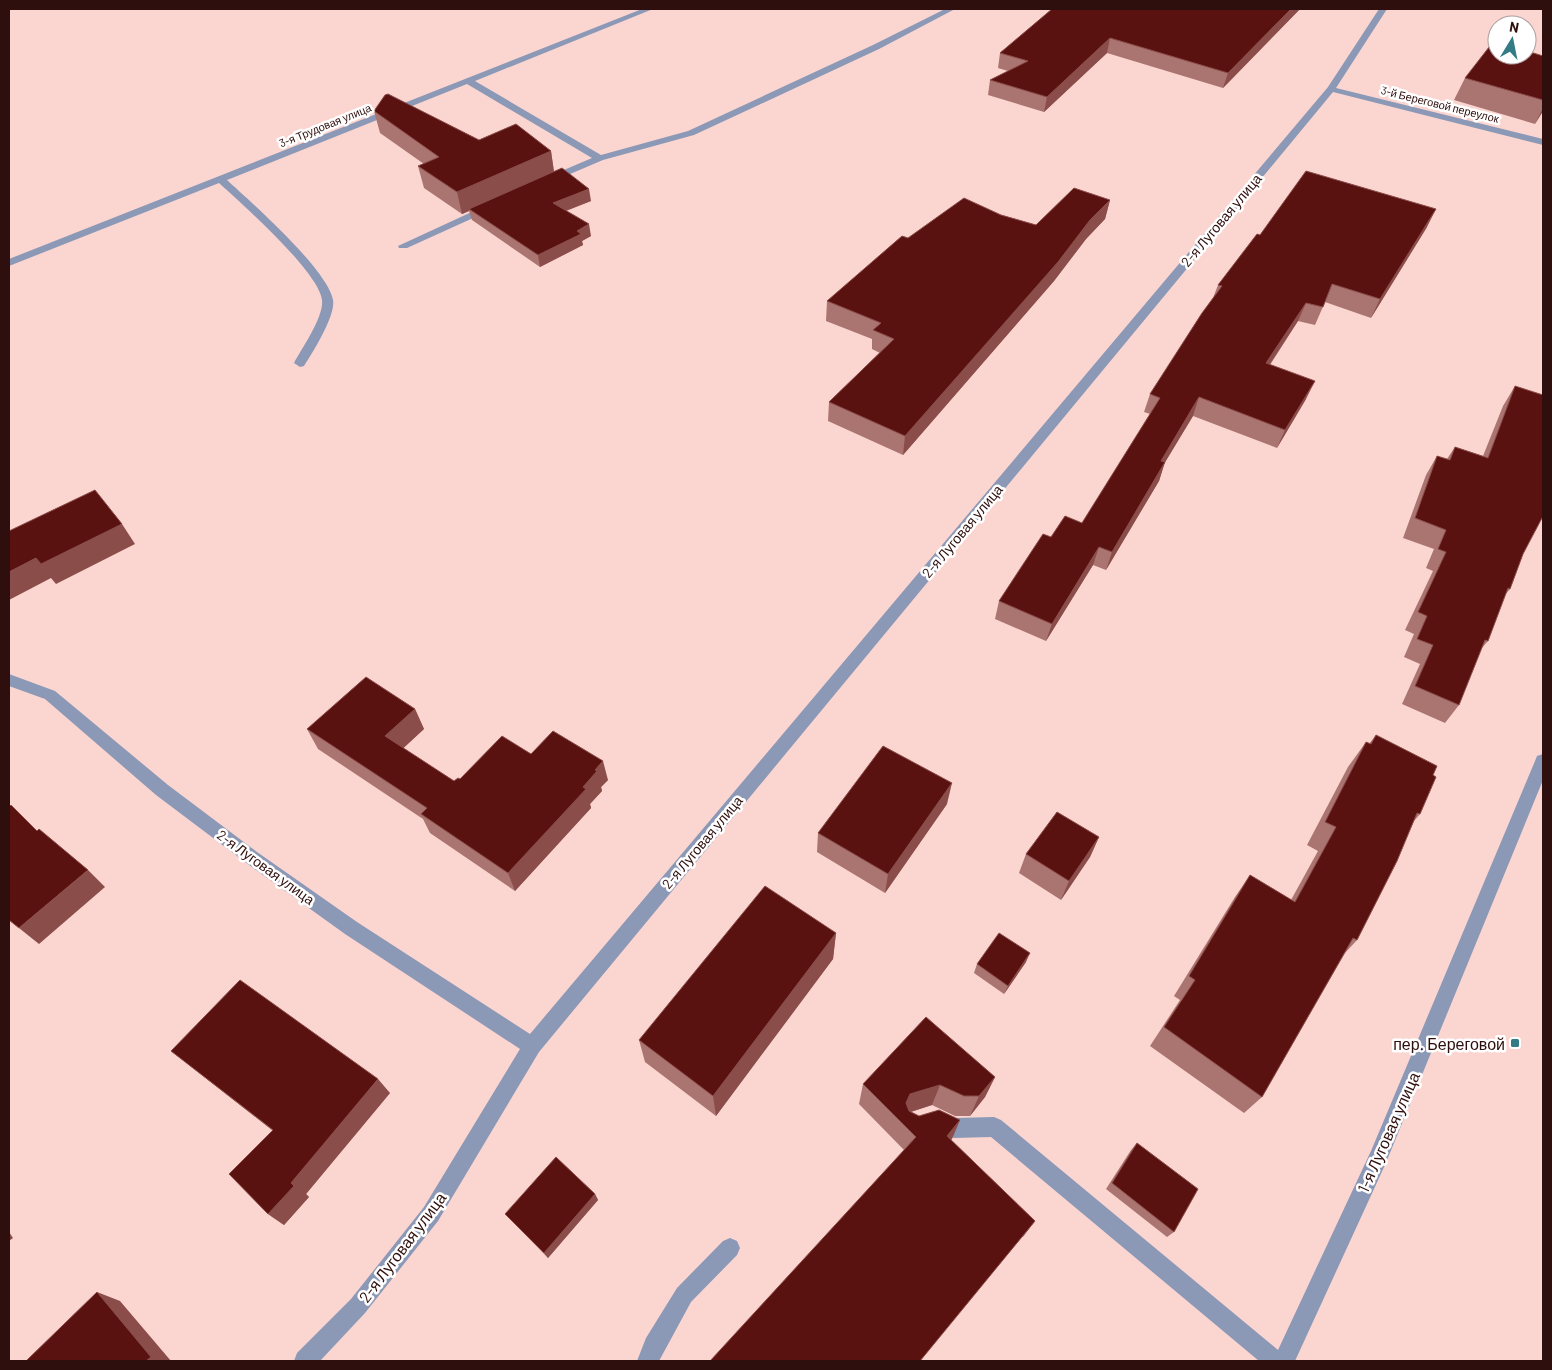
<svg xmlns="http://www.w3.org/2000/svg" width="1552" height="1370" font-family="Barlow,sans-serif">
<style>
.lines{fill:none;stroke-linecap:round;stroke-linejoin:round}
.minor{fill:#8b98b6;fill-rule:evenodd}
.wall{fill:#aa7470}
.shaded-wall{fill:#8a4d4a}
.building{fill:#5a1210;stroke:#8a4d4a}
.poi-dot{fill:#347c85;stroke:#fff;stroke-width:2}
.labels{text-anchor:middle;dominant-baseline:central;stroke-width:5;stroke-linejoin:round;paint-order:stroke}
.far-street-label{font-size:11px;fill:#2f0f0d;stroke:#fff}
.street-label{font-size:14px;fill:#2f0f0d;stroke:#fff}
.near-poi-label{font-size:16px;fill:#2f0f0d;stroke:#fff;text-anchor:end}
.near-street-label{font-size:16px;fill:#2f0f0d;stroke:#fff}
</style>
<rect width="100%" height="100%" fill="#fbd6d1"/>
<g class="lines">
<path class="minor" d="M 642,9 L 653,9 L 475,81 L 601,155 L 688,131 L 873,45 L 945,9 L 955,9 L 879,49 L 694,135 L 603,160 L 549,183 L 545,182 L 545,178 L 592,158 L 467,84 L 227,180 C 251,202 328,270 333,300 C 336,315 313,352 304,366 L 300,367 L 294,363 C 302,348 324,317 322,300 C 319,272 242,204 219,183 L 9,266 L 9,259 Z
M 1379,9 L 1387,9 L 1336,88 L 1543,139 L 1543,145 L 1333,92 L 539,1052 L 438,1221 L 365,1313 L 320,1361 L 294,1361 L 297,1353 L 351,1299 L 424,1207 L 520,1049 L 345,934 L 245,862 L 156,795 L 45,699 L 9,686 L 9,674 L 55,691 L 168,785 L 257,852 L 357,922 L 530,1034 L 1328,87 Z
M 489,204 L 494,207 L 493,209 L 407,248 L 399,248 L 398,246 Z
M 1543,754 L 1543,780 L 1385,1165 L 1295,1361 L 1259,1361 L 991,1137 L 954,1138 L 931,1127 L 928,1120 L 931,1113 L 938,1110 L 955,1118 L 994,1117 L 1001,1120 L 1278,1350 L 1371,1151 L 1535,761 L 1537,756 Z
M 730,1238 L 737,1241 L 740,1248 L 737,1255 L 691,1302 L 659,1361 L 637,1361 L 646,1338 L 677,1288 L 723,1241 Z"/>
</g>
<path class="wall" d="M 1052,9 L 1300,9 L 1223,88 L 1107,53 L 1044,112 L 988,95 L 990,80 L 1008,71 L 998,68 L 1000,53 Z
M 1543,56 L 1543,111 L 1535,124 L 1454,100 L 1465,78 Z
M 374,111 L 479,140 L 551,151 L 554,171 L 591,201 L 566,211 L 591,236 L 582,241 L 583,245 L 540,267 L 472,220 L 469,211 L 462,214 L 424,188 L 418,166 L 424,164 L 380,133 Z
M 1110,200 L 1105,219 L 1086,239 L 1054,281 L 903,455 L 828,421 L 829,402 L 880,353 L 872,349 L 872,339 L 826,321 L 827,301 L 1001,215 L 1036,225 Z
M 1427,227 L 1371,318 L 1325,302 L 1315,325 L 1298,321 L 1270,365 L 1306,399 L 1277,448 L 1193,416 L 1165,462 L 1159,481 L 1106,570 L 1093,565 L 1046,641 L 995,619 L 999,601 L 1051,537 L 1082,523 L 1150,414 L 1144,412 L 1150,394 L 1213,298 L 1218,285 L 1260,235 Z
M 1515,386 L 1523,554 L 1510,589 L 1504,596 L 1488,641 L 1481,649 L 1459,705 L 1445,723 L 1402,704 L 1420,664 L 1404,657 L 1414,634 L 1405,630 L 1433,571 L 1426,568 L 1434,549 L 1403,538 L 1426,475 L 1437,456 L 1447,459 L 1455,447 L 1483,456 L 1503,406 Z
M 415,709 L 424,729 L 403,748 L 454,781 L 531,754 L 608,780 L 601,787 L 602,791 L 590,804 L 591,808 L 515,891 L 430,833 L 423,819 L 318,749 L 307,729 Z
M 1376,735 L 1433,775 L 1420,814 L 1414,821 L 1357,940 L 1345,953 L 1262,1097 L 1244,1113 L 1150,1046 L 1180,1000 L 1174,996 L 1235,897 L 1250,875 L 1291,900 L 1318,851 L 1307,845 L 1348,767 L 1366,742 L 1369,744 Z
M 947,804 L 885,893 L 817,852 L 818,833 Z
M 1099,837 L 1090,857 L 1061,900 L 1019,873 L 1026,854 Z
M 836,933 L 833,959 L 716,1116 L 645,1062 L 639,1040 Z
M 1026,962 L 1004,994 L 974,973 L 977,964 Z
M 171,1051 L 390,1093 L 306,1194 L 309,1197 L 284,1225 L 268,1214 L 273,1131 Z
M 995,1077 L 985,1097 L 970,1116 L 955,1116 L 932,1105 L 911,1112 L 919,1116 L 960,1120 L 951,1140 L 1035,1221 L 1023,1237 L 904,1150 L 859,1104 L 863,1084 Z
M 1137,1143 L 1174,1232 L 1167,1237 L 1106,1189 L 1131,1150 Z
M 595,1194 L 598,1200 L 548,1258 L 510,1219 L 505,1214 Z"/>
<path class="shaded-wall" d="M 1291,9 L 1300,9 L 1223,88 L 1228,73 Z
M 1110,38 L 1107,53 L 1044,112 L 1047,97 Z
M 1543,108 L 1543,111 L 1535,124 Z
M 551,151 L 554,173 L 469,209 L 469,211 L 462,214 L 457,192 Z
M 589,189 L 591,201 L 555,215 L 553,203 Z
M 1110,200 L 1105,219 L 1086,239 L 1054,281 L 903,455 L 905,436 L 1090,220 Z
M 1436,209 L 1427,227 L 1371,318 L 1380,299 Z
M 589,224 L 591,236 L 582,241 L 583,245 L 540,267 L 538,255 L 577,231 Z
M 1306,303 L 1298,321 L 1258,382 L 1266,363 Z
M 1315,381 L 1306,399 L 1277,448 L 1285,430 Z
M 1199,397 L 1193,416 L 1155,479 L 1161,461 Z
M 1165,462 L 1159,481 L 1106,570 L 1112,552 Z
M 122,524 L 135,544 L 56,584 L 51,578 L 9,600 L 9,572 L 36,558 Z
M 1099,547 L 1093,565 L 1046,641 L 1052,624 Z
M 415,709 L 424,729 L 395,756 L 385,736 Z
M 603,761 L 608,780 L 601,787 L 602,791 L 590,804 L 591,808 L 515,891 L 508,873 L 583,787 L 595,770 Z
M 952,783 L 947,804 L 885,893 L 888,874 Z
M 1099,837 L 1090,857 L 1061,900 L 1069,881 Z
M 88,870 L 105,887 L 39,944 L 19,928 Z
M 836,933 L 833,959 L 716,1116 L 713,1096 Z
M 1030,953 L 1026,962 L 1004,994 L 1008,986 Z
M 995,1077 L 985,1097 L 970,1116 L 979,1096 Z
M 378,1079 L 390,1093 L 306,1194 L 309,1197 L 284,1225 L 268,1214 L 291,1183 Z
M 940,1085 L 932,1105 L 904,1114 L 900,1122 L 906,1103 L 910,1094 Z
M 960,1120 L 952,1139 L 939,1155 L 947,1136 Z
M 595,1194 L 598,1200 L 548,1258 L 544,1253 Z
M 9,1232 L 13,1238 L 9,1241 Z
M 97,1292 L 120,1301 L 171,1361 L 146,1361 Z"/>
<path class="building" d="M 1052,9 L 1291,9 L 1228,73 L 1110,38 L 1047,97 L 990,80 L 1028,61 L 1000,53 Z
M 1493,42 L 1497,43 L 1497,55 L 1527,55 L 1527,51 L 1543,56 L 1543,100 L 1465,78 Z
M 388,94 L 479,140 L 516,124 L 551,151 L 457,192 L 418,166 L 439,157 L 374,111 L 385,95 Z
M 562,168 L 589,189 L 553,203 L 589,224 L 577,231 L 581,234 L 538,255 L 469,209 Z
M 1306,171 L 1436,209 L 1380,299 L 1332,284 L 1323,307 L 1306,303 L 1266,363 L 1315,381 L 1285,430 L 1199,397 L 1161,461 L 1165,462 L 1112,552 L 1099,547 L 1052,624 L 999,601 L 1043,534 L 1051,537 L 1065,516 L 1082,523 L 1160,398 L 1150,394 L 1202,313 L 1222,286 L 1218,285 L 1257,234 L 1260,235 Z
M 1074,188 L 1110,200 L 1090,220 L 1058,262 L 905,436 L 829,402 L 894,339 L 873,330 L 881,323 L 827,301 L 902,236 L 908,238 L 964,198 L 1001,215 L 1036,225 Z
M 1515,386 L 1543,395 L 1543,516 L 1523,554 L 1510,589 L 1508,588 L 1488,641 L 1485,640 L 1459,705 L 1415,686 L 1433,645 L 1417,639 L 1427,616 L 1418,612 L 1446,552 L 1438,549 L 1446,530 L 1415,518 L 1437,456 L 1450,460 L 1455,447 L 1488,458 Z
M 95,490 L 122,524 L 41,564 L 36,558 L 9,572 L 9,531 Z
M 366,677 L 415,709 L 385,736 L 454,781 L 458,778 L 460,779 L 502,736 L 531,754 L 553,731 L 603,761 L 595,770 L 597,771 L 583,787 L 586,789 L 508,873 L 421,814 L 427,808 L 307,729 Z
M 1376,735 L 1437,766 L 1433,775 L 1436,777 L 1420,814 L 1417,813 L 1397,861 L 1357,940 L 1353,938 L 1262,1097 L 1164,1027 L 1195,980 L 1189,976 L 1250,875 L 1295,902 L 1336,827 L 1325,822 L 1366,742 L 1371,744 Z
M 883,746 L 952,783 L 888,874 L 818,833 Z
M 11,805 L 37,831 L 39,829 L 88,870 L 19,928 L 9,920 L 9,807 Z
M 1057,812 L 1099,837 L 1069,881 L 1026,854 Z
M 765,886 L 836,933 L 713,1096 L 639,1040 Z
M 999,933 L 1030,953 L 1008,986 L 977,964 Z
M 240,980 L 378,1079 L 291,1183 L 294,1186 L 268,1214 L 229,1174 L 273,1130 L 171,1051 Z
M 926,1017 L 995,1077 L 979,1096 L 964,1096 L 940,1085 L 910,1094 L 906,1103 L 909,1111 L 919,1116 L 939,1110 L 960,1120 L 947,1136 L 1035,1221 L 920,1361 L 710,1361 L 916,1137 L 863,1084 Z
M 1137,1143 L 1198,1189 L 1174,1232 L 1112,1183 Z
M 556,1157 L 595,1194 L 544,1253 L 505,1214 Z
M 97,1292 L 151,1357 L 146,1361 L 26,1361 Z"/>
<rect class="poi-dot" x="1510" y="1038" width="10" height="10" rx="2.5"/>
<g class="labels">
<g class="far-street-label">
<text transform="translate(1440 104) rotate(14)">3-й Береговой переулок</text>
<text transform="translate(325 125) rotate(-22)">3-я Трудовая улица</text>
</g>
<g class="street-label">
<text transform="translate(1221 220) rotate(-50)">2-я Луговая улица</text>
<text transform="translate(962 531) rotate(-50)">2-я Луговая улица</text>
<text transform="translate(702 842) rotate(-50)">2-я Луговая улица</text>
<text transform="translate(266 867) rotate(36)">2-я Луговая улица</text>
</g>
<g class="near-poi-label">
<text x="1505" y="1043">пер. Береговой</text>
</g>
<g class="near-street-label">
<text transform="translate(1388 1132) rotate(-66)">1-я Луговая улица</text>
<text transform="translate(402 1247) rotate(-53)">2-я Луговая улица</text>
</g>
</g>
<rect width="1552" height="1370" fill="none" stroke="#2f0f0d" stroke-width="20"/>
<g transform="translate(1512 40) rotate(10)"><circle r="24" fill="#ffffff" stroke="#ac9f9e"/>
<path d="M0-4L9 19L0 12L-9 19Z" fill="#347c85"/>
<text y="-8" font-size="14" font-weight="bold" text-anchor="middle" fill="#2f0f0d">N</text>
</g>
</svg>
